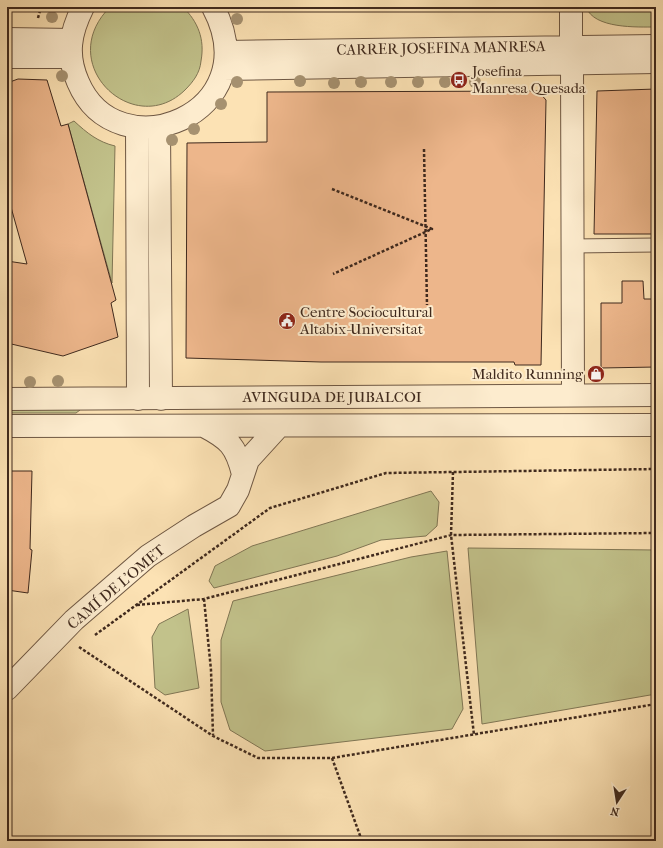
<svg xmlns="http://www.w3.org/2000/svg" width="663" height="848" font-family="'IM FELL French Canon',serif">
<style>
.green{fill:#c2c28b;stroke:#807654}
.building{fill:#edb68b;stroke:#3f291d}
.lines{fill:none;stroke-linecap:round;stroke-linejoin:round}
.lane-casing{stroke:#6e5743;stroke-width:15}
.street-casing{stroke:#6e5743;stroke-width:24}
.path{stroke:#3f291d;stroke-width:2.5;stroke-dasharray:3 2;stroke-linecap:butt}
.lane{stroke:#fdecce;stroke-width:13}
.street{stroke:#fdecce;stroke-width:22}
.tree{fill:#a69170}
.labels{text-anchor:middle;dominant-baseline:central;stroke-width:4;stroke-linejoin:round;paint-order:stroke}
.street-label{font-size:15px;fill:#3f291d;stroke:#fdecce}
.poi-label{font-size:15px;fill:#3f291d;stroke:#fdecce;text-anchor:start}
</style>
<rect width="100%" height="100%" fill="#fce2b4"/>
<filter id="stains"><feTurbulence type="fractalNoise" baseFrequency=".005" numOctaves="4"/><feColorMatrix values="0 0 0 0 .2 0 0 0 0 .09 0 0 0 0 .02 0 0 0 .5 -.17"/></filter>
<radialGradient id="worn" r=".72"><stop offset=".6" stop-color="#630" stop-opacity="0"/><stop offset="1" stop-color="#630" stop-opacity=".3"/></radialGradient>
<path class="green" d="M 110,7 L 183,7 C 198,22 205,39 201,61 C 200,73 193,82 185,90 C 134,140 53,64 110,7 Z
M 586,7 L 656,7 L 656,27 C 637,27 594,29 586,7 Z
M 74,121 C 87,133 98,142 115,146 L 112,283 L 68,124 Z
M 7,407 L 76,408 L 80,410 L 76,413 L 7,413 Z
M 431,491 L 439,502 L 437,526 L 426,536 L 381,540 L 337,556 L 214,588 L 209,581 L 215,566 L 252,546 Z
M 468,548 L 656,550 L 656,694 L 482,724 Z
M 447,551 L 463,709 L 452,729 L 265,751 L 230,730 L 221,702 L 221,640 L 233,601 L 411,557 Z
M 188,609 L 199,688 L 165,695 L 155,688 L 152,637 L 159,624 Z"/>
<path class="building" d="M 18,79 L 47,80 L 61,126 L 68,124 L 116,300 L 111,303 L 118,337 L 63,356 L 7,343 L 7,261 L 27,264 L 7,193 L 7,83 Z
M 656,89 L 656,234 L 594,234 L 597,91 Z
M 538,91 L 546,100 L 541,365 L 515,365 L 514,362 L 321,362 L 186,358 L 187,143 L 267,142 L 267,92 Z
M 622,281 L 643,281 L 644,299 L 656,299 L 656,367 L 601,368 L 601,303 L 622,303 Z
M 7,471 L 32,471 L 30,549 L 32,550 L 28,593 L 7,590 Z"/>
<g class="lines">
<defs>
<path id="lane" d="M 573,246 L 656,245"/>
<path id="street" d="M 83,7 C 70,33 66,55 78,82 C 117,174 270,114 213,7
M 571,7 L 571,46
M 7,39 L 71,40
M 226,52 L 656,46
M 7,57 L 70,57
M 572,63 L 573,395
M 224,69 L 656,62
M 137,127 L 138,399
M 159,127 L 161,399
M 7,399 L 656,395
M 7,426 L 656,425
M 204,426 C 229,439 236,446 243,474
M 7,689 L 74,620 L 148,556 L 194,526 L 229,506 L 238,490 L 248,460 L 279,426"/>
</defs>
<use href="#lane" class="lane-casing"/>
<use href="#street" class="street-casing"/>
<path class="path" d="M 652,14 L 655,7
M 38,18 L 41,7
M 424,149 L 427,305
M 332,189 L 432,229 L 333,274
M 453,472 L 451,535 L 474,735
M 204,599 L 211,670 L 213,735
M 137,605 L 204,599 L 451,535 L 656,533
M 95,635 L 270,508 L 386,473 L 656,469
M 79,647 L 213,736 L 258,758 L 332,758 L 656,704
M 332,758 L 362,841"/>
<use href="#lane" class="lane"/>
<use href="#street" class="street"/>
</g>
<g class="tree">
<circle cx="52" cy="17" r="6"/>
<circle cx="237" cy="19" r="6"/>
<circle cx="62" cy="76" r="6"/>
<circle cx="300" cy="81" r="6"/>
<circle cx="237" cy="82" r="6"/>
<circle cx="361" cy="82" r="6"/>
<circle cx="391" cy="82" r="6"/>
<circle cx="418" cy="82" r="6"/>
<circle cx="445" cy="82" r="6"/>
<circle cx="475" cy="82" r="6"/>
<circle cx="334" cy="83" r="6"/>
<circle cx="221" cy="104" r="6"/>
<circle cx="194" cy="129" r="6"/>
<circle cx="172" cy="140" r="6"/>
<circle cx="58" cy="381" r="6"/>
<circle cx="30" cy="382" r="6"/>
</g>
<defs>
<symbol id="bus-disc" viewBox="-11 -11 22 22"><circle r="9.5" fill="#8f2418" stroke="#fdecce"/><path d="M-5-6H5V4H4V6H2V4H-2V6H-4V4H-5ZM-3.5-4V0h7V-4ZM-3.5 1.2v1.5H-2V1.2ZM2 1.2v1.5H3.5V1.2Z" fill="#fff"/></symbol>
<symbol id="civic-disc" viewBox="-11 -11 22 22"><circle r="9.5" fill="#8f2418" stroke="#fdecce"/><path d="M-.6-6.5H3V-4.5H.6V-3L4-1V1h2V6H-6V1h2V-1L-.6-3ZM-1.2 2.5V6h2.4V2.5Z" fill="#fff"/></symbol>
<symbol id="shop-disc" viewBox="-11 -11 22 22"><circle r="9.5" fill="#8f2418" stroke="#fdecce"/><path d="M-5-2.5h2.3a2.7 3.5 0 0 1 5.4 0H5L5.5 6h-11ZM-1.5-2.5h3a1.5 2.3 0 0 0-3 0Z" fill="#fff"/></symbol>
</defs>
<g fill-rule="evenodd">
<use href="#bus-disc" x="449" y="70" width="20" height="20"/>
<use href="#civic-disc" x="277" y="311" width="20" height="20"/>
<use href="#shop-disc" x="586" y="364" width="20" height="20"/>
</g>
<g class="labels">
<g class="street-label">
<text transform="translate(441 48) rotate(-1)">CARRER JOSEFINA MANRESA</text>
<text x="332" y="397">AVINGUDA DE JUBALCOI</text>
<text transform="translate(116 587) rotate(-40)">CAMÍ DE L'OMET</text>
</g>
<g class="poi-label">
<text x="472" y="71">Josefina<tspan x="472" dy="17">Manresa Quesada</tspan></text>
<text x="300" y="312">Centre Sociocultural<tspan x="300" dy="17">Altabix-Universitat</tspan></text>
<text x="583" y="374" text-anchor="end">Maldito Running</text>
</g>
</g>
<rect width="663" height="848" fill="none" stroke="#fce2b4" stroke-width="24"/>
<rect x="8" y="8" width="647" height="832" fill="none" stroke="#3f291d" stroke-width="2"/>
<rect x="12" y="12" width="639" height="824" fill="none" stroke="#3f291d"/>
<g transform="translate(617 802) rotate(192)" stroke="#fdecce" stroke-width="3" paint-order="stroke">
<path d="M0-3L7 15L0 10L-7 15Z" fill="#3f291d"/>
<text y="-6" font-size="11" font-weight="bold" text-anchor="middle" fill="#3f291d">N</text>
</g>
<rect width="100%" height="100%" filter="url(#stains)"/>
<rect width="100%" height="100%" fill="url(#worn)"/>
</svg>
